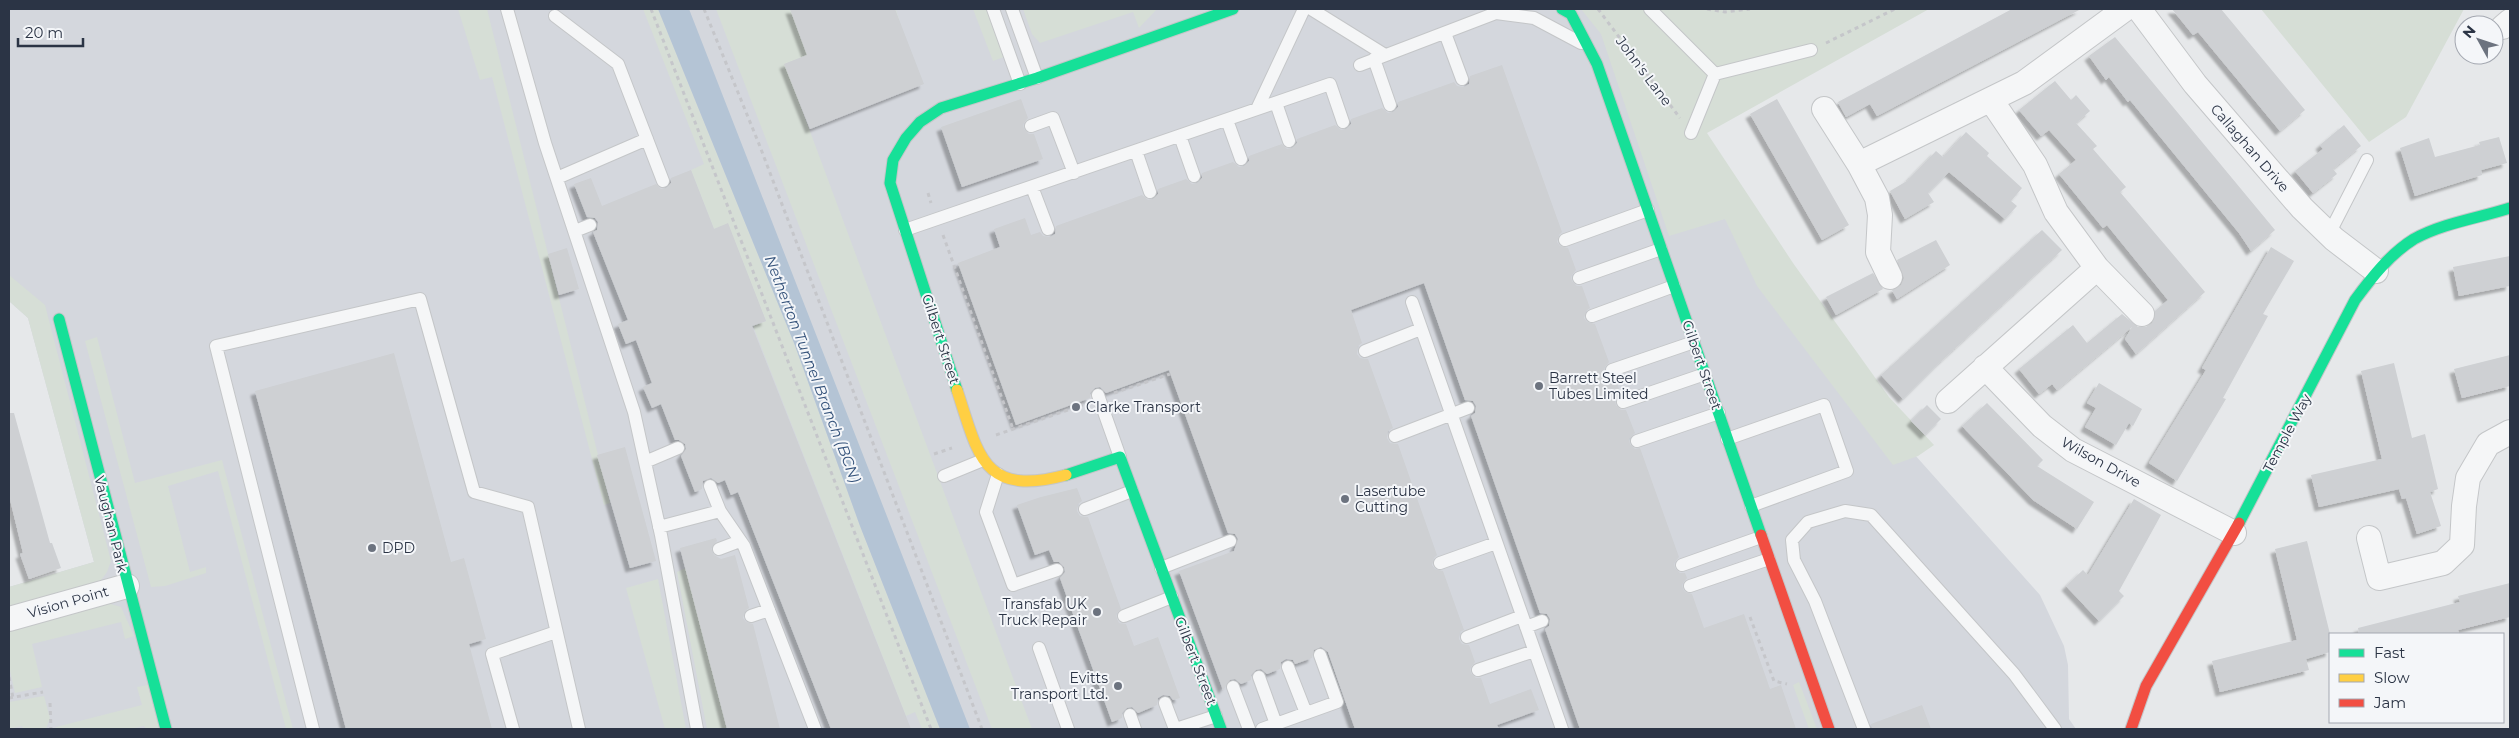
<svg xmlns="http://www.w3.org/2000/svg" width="2519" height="738" font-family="Montserrat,sans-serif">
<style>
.built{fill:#d4d7dd}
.green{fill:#d6ded6}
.water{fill:#b4c4d5}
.building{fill:#ced0d3;filter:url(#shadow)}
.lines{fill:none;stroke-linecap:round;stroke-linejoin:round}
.lane-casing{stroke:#c4c6c8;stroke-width:14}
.street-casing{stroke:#c4c6c8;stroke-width:26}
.fast-casing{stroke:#c4c6c8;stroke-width:13}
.slow-casing{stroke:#c4c6c8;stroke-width:13}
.jam-casing{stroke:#c4c6c8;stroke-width:13}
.path{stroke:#c5c6ca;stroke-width:3;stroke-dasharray:4 4;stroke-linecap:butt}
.lane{stroke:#f5f6f7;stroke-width:12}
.street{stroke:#f5f6f7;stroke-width:24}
.fast{stroke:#16e098;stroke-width:11}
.slow{stroke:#ffcf43;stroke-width:11}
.jam{stroke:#f24e42;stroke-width:11}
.poi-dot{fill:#6c737f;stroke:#f4f6f9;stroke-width:2}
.labels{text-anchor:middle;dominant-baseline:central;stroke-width:4;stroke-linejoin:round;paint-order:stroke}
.street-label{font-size:14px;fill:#2b3445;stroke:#f4f6f9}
.poi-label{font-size:14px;fill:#2b3445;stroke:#f4f6f9;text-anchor:start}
.water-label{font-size:15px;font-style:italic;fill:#34527a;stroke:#f4f6f9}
</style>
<defs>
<filter id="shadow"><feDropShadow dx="-4.5" dy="4.5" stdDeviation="1" flood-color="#0004"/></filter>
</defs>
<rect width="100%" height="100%" fill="#e6e8ea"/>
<path class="built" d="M 9,9 L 1588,9 L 1856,389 L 2040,595 L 2064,646 L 2068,665 L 2069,719 L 2076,729 L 9,729 L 9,587 L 94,562 L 28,318 L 9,301 Z"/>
<path class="green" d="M 458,9 L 487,9 L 610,503 L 604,505 L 492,77 L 480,80 Z
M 643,9 L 658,9 L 794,343 L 860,526 L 940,729 L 922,729 L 915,712 L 906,716 L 753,326 L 766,321 L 728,224 L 714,229 L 691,170 L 704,164 Z
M 716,9 L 790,9 L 800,34 L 868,9 L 900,9 L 896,10 L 899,19 L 785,64 L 1032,729 L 992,729 Z
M 973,9 L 987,9 L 1004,57 L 993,61 Z
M 1023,9 L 1157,9 L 1139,28 L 1133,12 L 1040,43 L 1032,34 Z
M 1581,9 L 1929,9 L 1707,133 L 1793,263 L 1889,397 L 1934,445 L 1918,456 L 1893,465 L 1757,286 L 1725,219 L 1669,236 L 1601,34 Z
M 2261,9 L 2464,9 L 2406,117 L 2369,142 Z
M 9,275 L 45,305 L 111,561 L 107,572 L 99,583 L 9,610 L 9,587 L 94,562 L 28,318 L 9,301 Z
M 97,337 L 135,483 L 222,460 L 293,729 L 286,729 L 218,471 L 168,486 L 190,572 L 206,567 L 206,573 L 165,586 L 151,587 L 85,341 Z
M 686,568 L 727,729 L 707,729 L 677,572 Z
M 658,579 L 686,729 L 665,729 L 626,588 Z
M 107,603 L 121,607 L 134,636 L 125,639 L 121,622 L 32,644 L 42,687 L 15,693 L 9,666 L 9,631 Z
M 1799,682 L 1817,729 L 1809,729 L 1793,685 Z
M 148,685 L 159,729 L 146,729 L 144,726 L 130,729 L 55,729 L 56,727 L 142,705 L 137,687 Z
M 44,696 L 50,718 L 46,729 L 23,729 L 22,726 L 9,729 L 9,702 Z"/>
<path class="water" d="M 658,9 L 689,9 L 970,729 L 940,729 L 860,526 L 794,343 Z"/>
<path class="building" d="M 790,9 L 895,9 L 924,84 L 810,129 L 784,64 L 807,55 Z
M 2012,9 L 2081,9 L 1877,116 L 1870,104 L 1846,117 L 1838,102 Z
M 2172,9 L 2221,9 L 2305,110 L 2280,131 L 2198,32 L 2193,35 Z
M 2115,37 L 2275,230 L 2251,251 L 2239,233 L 2130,100 L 2128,102 L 2109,77 L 2106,80 L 2089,56 Z
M 1502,65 L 1562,232 L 1559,235 L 1557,242 L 1560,246 L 1568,248 L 1576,270 L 1571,276 L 1572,281 L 1577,286 L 1582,286 L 1590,308 L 1586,311 L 1584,318 L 1587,322 L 1595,324 L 1609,362 L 1604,368 L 1605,373 L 1610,378 L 1615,378 L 1621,394 L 1615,400 L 1616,405 L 1621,410 L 1626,410 L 1635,433 L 1629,439 L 1630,444 L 1635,449 L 1640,448 L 1679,557 L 1674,563 L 1675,568 L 1680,573 L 1685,573 L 1687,578 L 1682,584 L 1683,589 L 1685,592 L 1692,594 L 1704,628 L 1744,614 L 1770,689 L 1781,685 L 1796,729 L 1580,729 L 1545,629 L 1549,626 L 1550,619 L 1547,614 L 1540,613 L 1471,416 L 1475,413 L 1476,406 L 1473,401 L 1465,400 L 1424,283 L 1351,310 L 1362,343 L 1358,346 L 1357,354 L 1360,358 L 1368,359 L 1393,428 L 1388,431 L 1387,438 L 1390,443 L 1398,444 L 1437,555 L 1434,558 L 1432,565 L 1435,569 L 1443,571 L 1464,630 L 1460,632 L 1459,639 L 1462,644 L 1469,645 L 1475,662 L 1470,668 L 1471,673 L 1476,678 L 1481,678 L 1490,704 L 1531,689 L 1539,710 L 1497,725 L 1499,729 L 1355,729 L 1328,652 L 1321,647 L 1314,650 L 1312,658 L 1295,664 L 1293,660 L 1286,659 L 1281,662 L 1280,669 L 1267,674 L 1261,669 L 1256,670 L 1251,675 L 1251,680 L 1241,684 L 1235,679 L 1230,680 L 1223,690 L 1179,571 L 1234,551 L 1238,539 L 1235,534 L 1228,533 L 1169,370 L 1106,393 L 1100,387 L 1095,388 L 1090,393 L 1090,398 L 1016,425 L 958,263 L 1000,247 L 994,229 L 1025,218 L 1031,235 L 1040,232 L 1043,236 L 1050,237 L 1055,234 L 1056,226 L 1142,195 L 1148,200 L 1153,199 L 1158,194 L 1158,189 L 1186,179 L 1192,184 L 1197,183 L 1202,178 L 1202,173 L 1233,162 L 1239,167 L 1244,166 L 1249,161 L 1249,156 L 1282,144 L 1287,149 L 1292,148 L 1297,143 L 1297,139 L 1335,125 L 1341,130 L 1346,129 L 1351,124 L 1351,119 L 1382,108 L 1388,113 L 1393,112 L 1398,107 L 1398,102 L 1454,82 L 1457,86 L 1464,87 L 1469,84 L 1470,76 Z
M 2055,81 L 2071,100 L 2076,95 L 2090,111 L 2076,123 L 2097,146 L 2093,149 L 2126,187 L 2120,192 L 2205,292 L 2136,354 L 2125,339 L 2132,327 L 2057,390 L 2052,384 L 2039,394 L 2019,369 L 2073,325 L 2087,343 L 2122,314 L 2138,327 L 2146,327 L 2152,323 L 2155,311 L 2168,300 L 2107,225 L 2103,228 L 2059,174 L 2076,160 L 2049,130 L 2041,136 L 2019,110 Z
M 1021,99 L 1028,118 L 1023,124 L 1024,129 L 1029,134 L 1034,134 L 1043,159 L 962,187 L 941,127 Z
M 1777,99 L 1849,225 L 1822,240 L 1750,114 Z
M 2344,125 L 2361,146 L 2333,169 L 2337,174 L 2313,193 L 2295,171 L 2323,149 L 2320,145 Z
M 1966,132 L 1989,153 L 1987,156 L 2022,188 L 2011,201 L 2017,206 L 2005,219 L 1949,172 L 1928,193 L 1934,202 L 1905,219 L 1890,191 L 1907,181 L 1936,151 L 1943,157 Z
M 2499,137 L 2507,163 L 2481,170 L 2482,175 L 2415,196 L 2400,148 L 2429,138 L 2435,157 L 2480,145 L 2479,142 Z
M 691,170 L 714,229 L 728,223 L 766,321 L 752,326 L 911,729 L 831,729 L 738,492 L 731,495 L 725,480 L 718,483 L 711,478 L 703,481 L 702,489 L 695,492 L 681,456 L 686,449 L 685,444 L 679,440 L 675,440 L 661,404 L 652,408 L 643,387 L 652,383 L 636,340 L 626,344 L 618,324 L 628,320 L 593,232 L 597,230 L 598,222 L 595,218 L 587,217 L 574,184 L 591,178 L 602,206 L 656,184 L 661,189 L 666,188 L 671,183 L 671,178 Z
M 2042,230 L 2062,250 L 1939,363 L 1903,399 L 1881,375 Z
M 1936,240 L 1950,265 L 1897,299 L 1892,290 L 1901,285 L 1904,278 L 1897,260 Z
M 2271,247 L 2294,261 L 2263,314 L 2268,316 L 2223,398 L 2226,399 L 2177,481 L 2149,463 L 2206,370 L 2202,368 Z
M 567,248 L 579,289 L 559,295 L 548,254 Z
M 2510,256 L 2510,286 L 2459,296 L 2453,267 Z
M 1873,273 L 1883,289 L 1836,315 L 1826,297 Z
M 394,353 L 451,562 L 464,558 L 486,639 L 469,644 L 492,729 L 346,729 L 255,391 Z
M 2510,355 L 2510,386 L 2462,398 L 2454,369 Z
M 2394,363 L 2412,438 L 2425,434 L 2438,489 L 2430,492 L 2441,526 L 2417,534 L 2406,498 L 2402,499 L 2399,489 L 2319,507 L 2311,475 L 2382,459 L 2361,371 Z
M 2099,383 L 2142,409 L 2133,426 L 2129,423 L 2116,445 L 2085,427 L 2096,408 L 2087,403 Z
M 1987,403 L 2043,460 L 2037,466 L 2094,502 L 2077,529 L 2033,500 L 1962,426 Z
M 1927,405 L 1941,419 L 1925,435 L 1911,421 Z
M 9,413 L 14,413 L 50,543 L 52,543 L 61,568 L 29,579 L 20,554 L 23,553 L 9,495 Z
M 625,447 L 656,561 L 630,568 L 597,455 Z
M 1077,488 L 1082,501 L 1078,504 L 1077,511 L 1080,516 L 1088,517 L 1121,609 L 1116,614 L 1117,619 L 1119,623 L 1126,624 L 1134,646 L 1158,637 L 1180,698 L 1173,700 L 1170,696 L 1163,695 L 1158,698 L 1157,705 L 1138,713 L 1132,707 L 1127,708 L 1122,713 L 1122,718 L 1112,722 L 1060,578 L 1065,572 L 1064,567 L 1059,562 L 1054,562 L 1049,550 L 1035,555 L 1017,505 L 1041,497 Z
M 2134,499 L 2161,515 L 2119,591 L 2124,596 L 2099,621 L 2066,586 L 2083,570 L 2088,575 Z
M 716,538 L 717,541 L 711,548 L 714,555 L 721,559 L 735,555 L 749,608 L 745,611 L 743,618 L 746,622 L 753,624 L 780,729 L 727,729 L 680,548 Z
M 2307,541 L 2330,634 L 2330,652 L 2306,659 L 2309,670 L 2220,692 L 2212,661 L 2297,640 L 2275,549 Z
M 2510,583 L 2510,617 L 2458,630 L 2459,634 L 2359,634 L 2358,628 L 2460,602 L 2458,596 Z
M 1922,705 L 1931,729 L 1872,729 L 1871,724 Z"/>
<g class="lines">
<defs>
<path id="lane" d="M 507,9 L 545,143 L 634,412 L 661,535 L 697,729
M 993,9 L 1020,84
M 1012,9 L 1037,78
M 1311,9 L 1385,55
M 1650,9 L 1715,74 L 1811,50
M 555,16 L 618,64 L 663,181
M 1445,33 L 1462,79
M 1374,59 L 1390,105
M 1360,65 L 1496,13 L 1534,18 L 1581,43
M 1276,103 L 1289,141
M 1257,109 L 1304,9
M 1227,120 L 1241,159
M 1031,126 L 1053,118 L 1074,173
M 1691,133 L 1715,74
M 1180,136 L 1194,176
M 1136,151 L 1150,192
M 557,178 L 647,139
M 1032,187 L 1048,229
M 905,230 L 1330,84 L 1343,122
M 575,231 L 590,225
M 2329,234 L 2367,160
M 1565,240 L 1648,210
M 1579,278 L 1661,249
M 1412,302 L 1562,729
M 1592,316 L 1674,286
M 1365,351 L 1421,329
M 1612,370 L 1694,342
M 1098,395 L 1120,457
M 1623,402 L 1705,374
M 1395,436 L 1468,408
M 1727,439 L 1824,405 L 1847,471 L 1751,506
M 1637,441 L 1719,413
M 645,462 L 678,448
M 998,474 L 986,512 L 1013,585 L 1057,570
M 944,476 L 983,460
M 710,486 L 720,511
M 1085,509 L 1132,491
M 659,527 L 720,511 L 744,546 L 815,729
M 719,549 L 740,541
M 1440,563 L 1496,543
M 1682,565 L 1761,537
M 1161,568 L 1230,541
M 1690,586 L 1769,559
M 751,616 L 769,610
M 1124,616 L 1172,597
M 1526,627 L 1542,621
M 1467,637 L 1522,616
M 1039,648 L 1068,729
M 1288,667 L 1306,713
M 1478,670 L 1534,651
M 1259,677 L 1276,724
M 1233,687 L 1249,729
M 1165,703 L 1175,729
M 1130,715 L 1135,729
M 313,729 L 216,346 L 420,299 L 474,492 L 528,507 L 579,729
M 513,729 L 492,654 L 556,632
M 1176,729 L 1216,716
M 1262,729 L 1337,702 L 1320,655
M 1864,729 L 1815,601 L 1794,560 L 1792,540 L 1808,522 L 1845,511 L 1871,515 L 2014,674 L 2055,729"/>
<path id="street" d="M 2139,9 L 2195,84 L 2302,208 L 2334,239 L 2376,271
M 2503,27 L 2510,21
M 1991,100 L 2035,165 L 2056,212 L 2097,268 L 2142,314
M 1824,109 L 1859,164 L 1877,198 L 1880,215 L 1878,252 L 1890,277
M 1859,164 L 2024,83 L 2125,9
M 1985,367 L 2042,426 L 2073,450 L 2234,533
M 1948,401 L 2097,268
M 2369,538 L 2379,578 L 2443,563 L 2462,545 L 2464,506 L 2468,478 L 2488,444 L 2510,432
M 9,619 L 127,586"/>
<path id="fast" d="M 1562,9 L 1571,14 L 1597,64 L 1761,535
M 59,319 L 166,729
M 957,390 L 890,183 L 893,160 L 906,138 L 920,122 L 941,108 L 1037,78 L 1233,9
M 1066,475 L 1120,457 L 1221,729
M 2239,523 L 2355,300 C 2372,277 2390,254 2414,239 C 2443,223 2479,218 2510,208"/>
<path id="slow" d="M 957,390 C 979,457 983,497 1066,475"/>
<path id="jam" d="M 1761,535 L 1829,729
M 2131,729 L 2146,686 L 2239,523"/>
</defs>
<use href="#lane" class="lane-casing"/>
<use href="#street" class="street-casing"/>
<use href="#fast" class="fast-casing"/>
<use href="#slow" class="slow-casing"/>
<use href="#jam" class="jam-casing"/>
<path class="path" d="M 651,9 L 931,729
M 704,9 L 759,144 L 982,729
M 1598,9 L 1680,118
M 1707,9 L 1725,12 L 1750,9
M 1826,43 L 1895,9
M 928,193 L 931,203
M 943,235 L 1013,429
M 1114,393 L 1170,374
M 996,435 L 1085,404
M 934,454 L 952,448
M 1750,617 L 1774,681 L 1787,684
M 9,677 L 13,698
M 9,698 L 43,692
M 50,703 L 51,729"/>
<use href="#lane" class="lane"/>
<use href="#street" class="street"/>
<use href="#fast" class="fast"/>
<use href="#slow" class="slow"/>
<use href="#jam" class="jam"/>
</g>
<g class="poi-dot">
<circle cx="1539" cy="386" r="5"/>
<circle cx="1076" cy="407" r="5"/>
<circle cx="1345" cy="499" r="5"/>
<circle cx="372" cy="548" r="5"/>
<circle cx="1097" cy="612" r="5"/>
<circle cx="1118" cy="686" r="5"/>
</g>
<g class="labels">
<g class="street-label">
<text transform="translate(1644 71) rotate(53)">John's Lane</text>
<text transform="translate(2250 148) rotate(49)">Callaghan Drive</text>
<text transform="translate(941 339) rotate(72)">Gilbert Street</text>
<text transform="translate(1702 365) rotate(71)">Gilbert Street</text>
<text transform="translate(2287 433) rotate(-62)">Temple Way</text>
<text transform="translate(2101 462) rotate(29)">Wilson Drive</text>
<text transform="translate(111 524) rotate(76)">Vaughan Park</text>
<text transform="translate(68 602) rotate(-16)">Vision Point</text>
<text transform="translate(1196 661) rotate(69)">Gilbert Street</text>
</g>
<g class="poi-label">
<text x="1549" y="378">Barrett Steel<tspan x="1549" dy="16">Tubes Limited</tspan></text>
<text x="1086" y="407">Clarke Transport</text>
<text x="1355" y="491">Lasertube<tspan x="1355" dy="16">Cutting</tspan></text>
<text x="382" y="548">DPD</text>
<text x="1087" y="604" text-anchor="end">Transfab UK<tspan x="1087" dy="16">Truck Repair</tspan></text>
<text x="1108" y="678" text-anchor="end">Evitts<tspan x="1108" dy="16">Transport Ltd.</tspan></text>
</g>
<g class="water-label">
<text transform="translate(813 369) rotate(69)">Netherton Tunnel Branch (BCN)</text>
</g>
</g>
<rect width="2519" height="738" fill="none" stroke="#2b3445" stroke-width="20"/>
<rect x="2329" y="633" width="175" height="90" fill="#f4f6f9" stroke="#a4a8b1"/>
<rect x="2339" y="649" width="25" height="8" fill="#16e098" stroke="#a4a8b1"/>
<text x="2374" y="658" font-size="15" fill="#2b3445">Fast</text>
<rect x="2339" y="674" width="25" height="8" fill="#ffcf43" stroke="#a4a8b1"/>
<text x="2374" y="683" font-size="15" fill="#2b3445">Slow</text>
<rect x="2339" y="699" width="25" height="8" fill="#f24e42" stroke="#a4a8b1"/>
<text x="2374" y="708" font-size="15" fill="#2b3445">Jam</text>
<g transform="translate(2479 40) rotate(310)"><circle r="24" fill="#f4f6f9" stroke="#a4a8b1"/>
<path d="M0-4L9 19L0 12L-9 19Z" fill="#6c737f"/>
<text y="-8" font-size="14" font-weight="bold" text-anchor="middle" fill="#2b3445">N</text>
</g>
<path d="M18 38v8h65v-8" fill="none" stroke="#2b3445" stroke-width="2.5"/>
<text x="25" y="38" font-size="15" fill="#2b3445" stroke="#f4f6f9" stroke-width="4" paint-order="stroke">20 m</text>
</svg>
